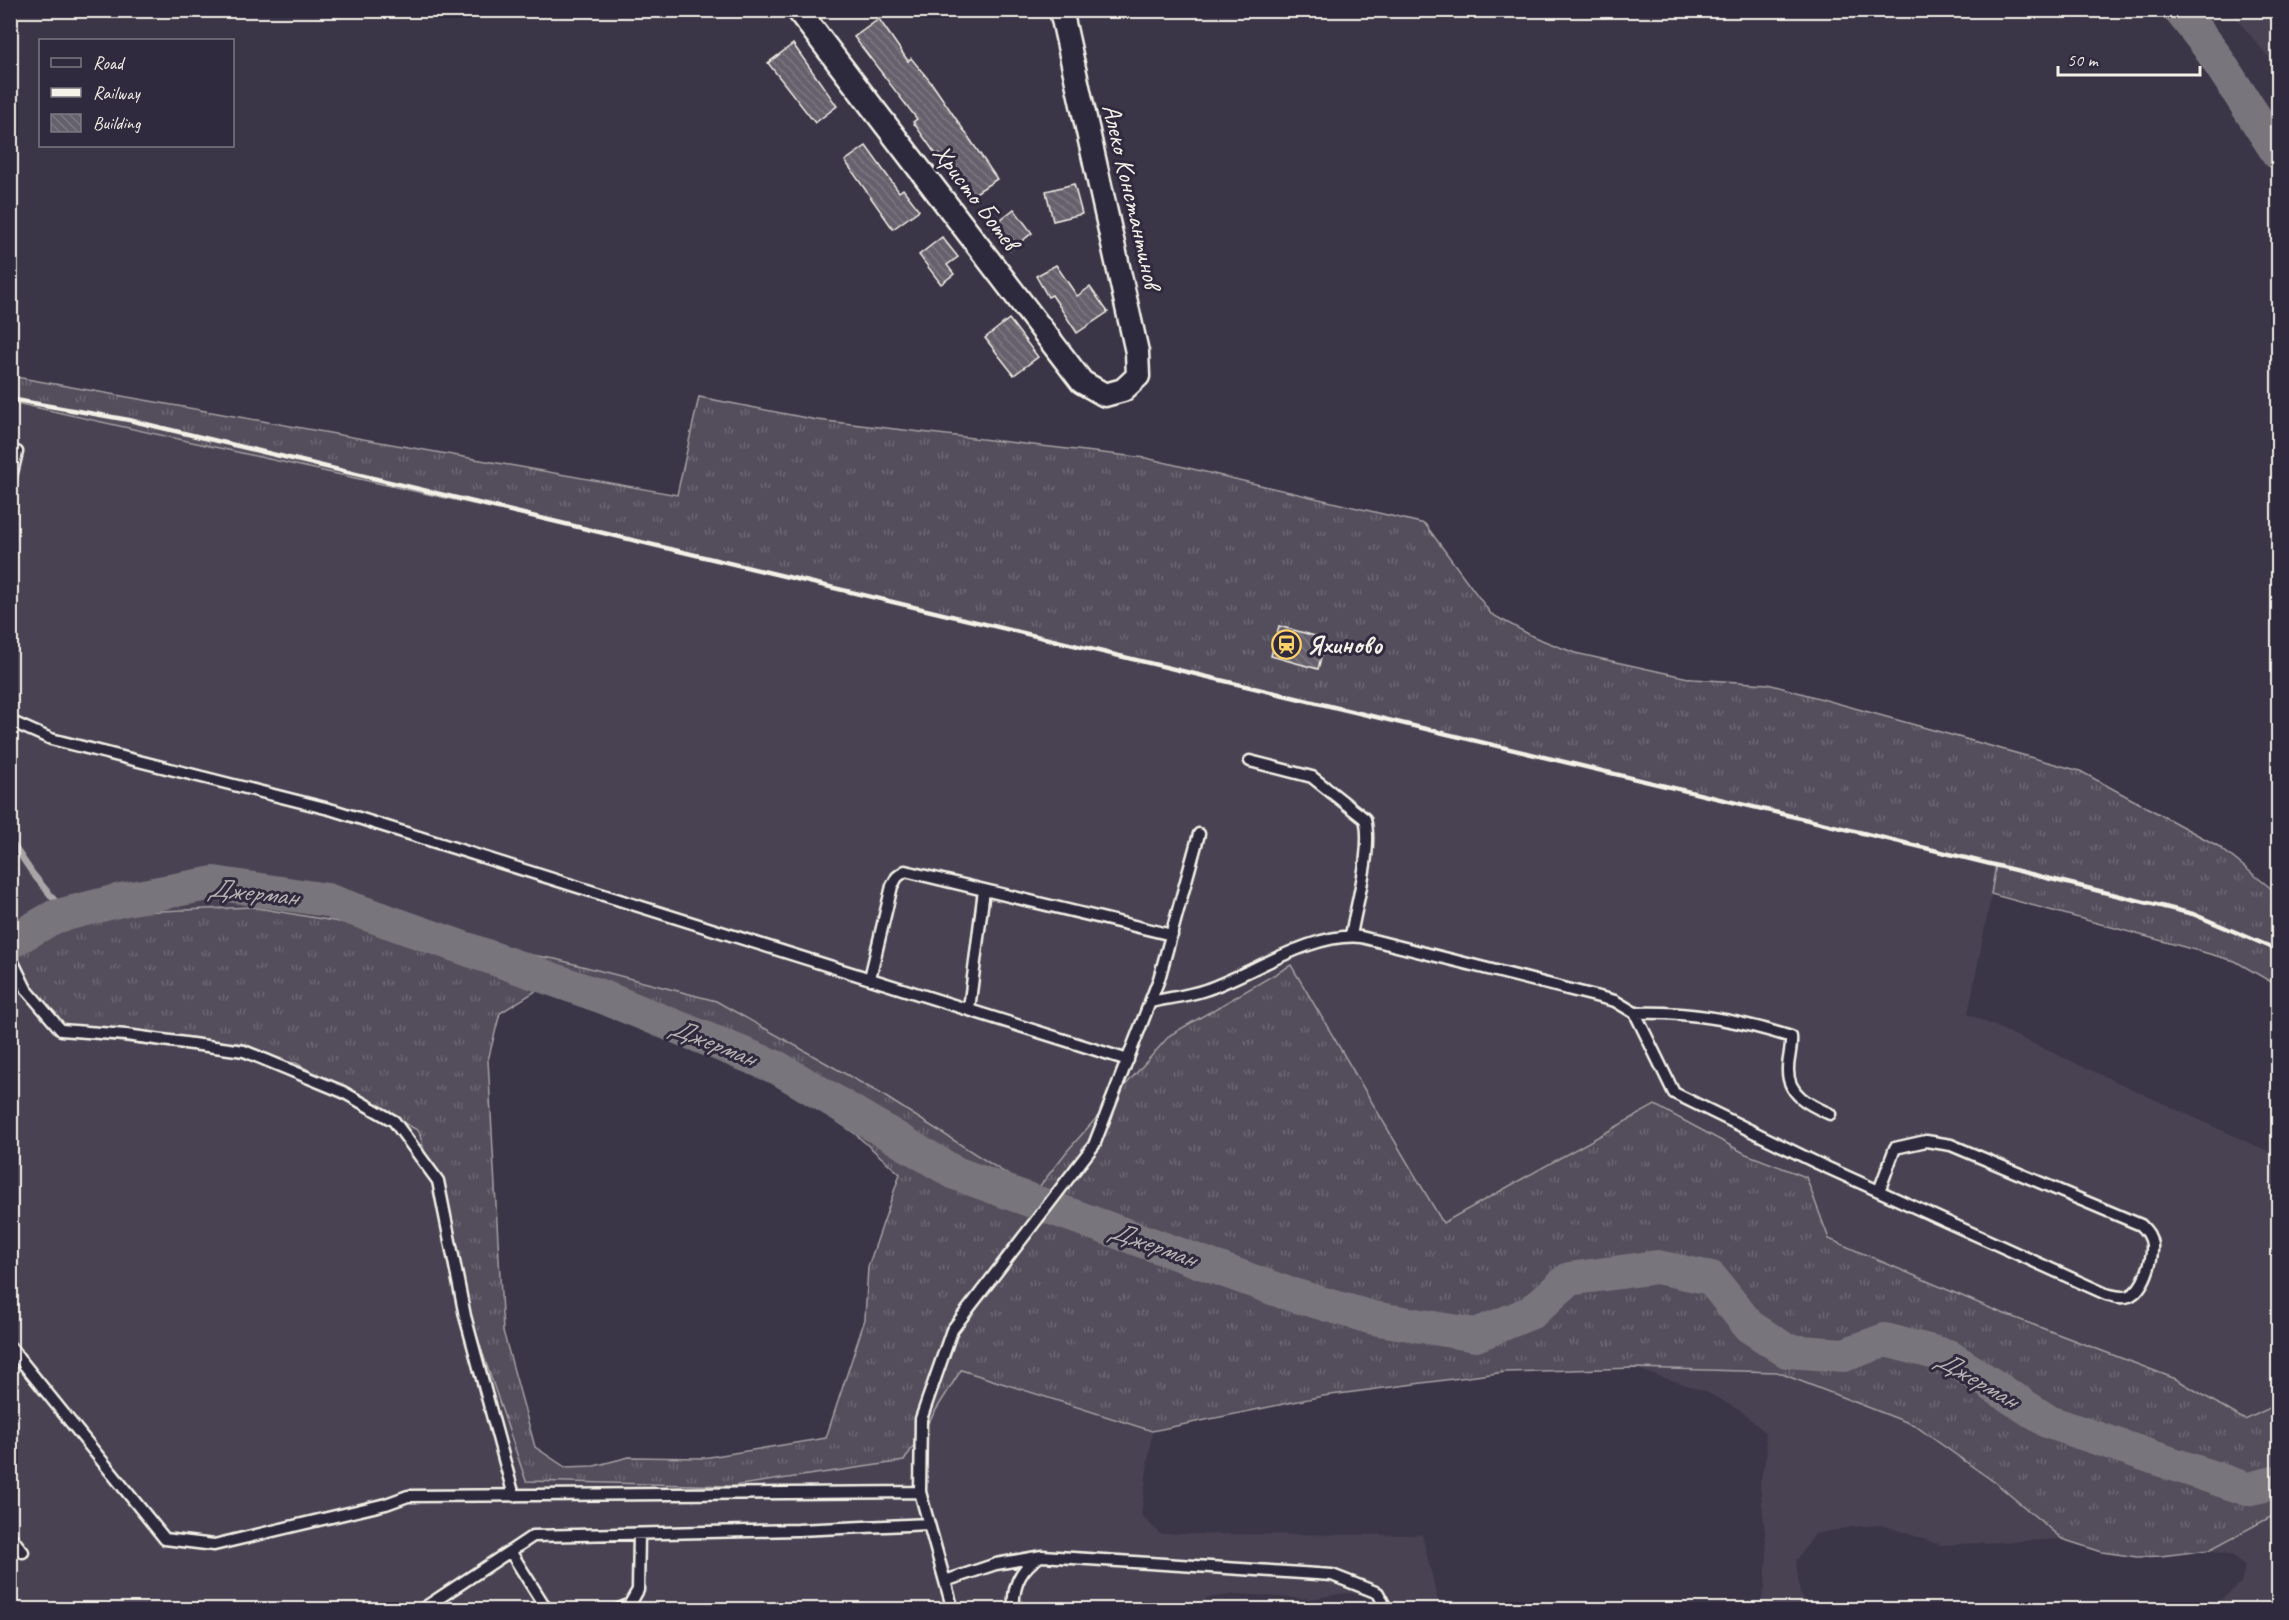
<svg xmlns="http://www.w3.org/2000/svg" width="2289" height="1620" font-family="Caveat,sans-serif">
<style>
.built{fill:#484352}
.grass{fill:url(#grass-tufts);stroke:#a4a0a2;stroke-width:1.5;fill-rule:evenodd}
.lines{fill:none;stroke-linecap:round;stroke-linejoin:round}
.stream{stroke:#aaa6a7;stroke-width:6}
.river{stroke:#78747b;stroke-width:34}
.building{fill:url(#building-back-hatch);stroke:#f4f1e8;stroke-width:1.5}
.lane-casing{stroke:#f4f1e8;stroke-width:15}
.street-casing{stroke:#f4f1e8;stroke-width:27}
.lane{stroke:#2f2a3d;stroke-width:10}
.street{stroke:#2f2a3d;stroke-width:22}
.rail{stroke:#f4f1e8;stroke-width:4.5}
.labels{text-anchor:middle;dominant-baseline:central;stroke-width:6;stroke-linejoin:round;paint-order:stroke}
.street-label{font-size:26px;fill:#f4f1e8;stroke:#2f2a3d}
.poi-label{font-size:26px;font-weight:bold;fill:#f4f1e8;stroke:#2f2a3d;text-anchor:start}
.water-label{font-size:27px;font-style:italic;fill:#b6b2b2;stroke:#2f2a3d}
</style>
<defs>
<pattern id="grass-tufts" width="24" height="20" patternUnits="userSpaceOnUse" patternTransform="scale(1.5)"><rect width="24" height="20" fill="#534e5c"/><path d="M3 7l-1-3M5 7V3M7 7l1-3M15 17l-1-3M17 17v-4M19 17l1-3" fill="none" stroke="#6c6873"/></pattern>
<pattern id="building-back-hatch" width="6" height="6" patternUnits="userSpaceOnUse" patternTransform="scale(1.5)"><rect width="6" height="6" fill="#65616c"/><path d="M-1 5l2 2M0 0l6 6M5-1l2 2" fill="none" stroke="#7c7881"/></pattern>
</defs>
<rect width="100%" height="100%" fill="#3b3647"/>
<filter id="ink" filterUnits="userSpaceOnUse"><feTurbulence type="fractalNoise" baseFrequency=".0167" numOctaves="2"/><feDisplacementMap in="SourceGraphic" scale="12" xChannelSelector="R" yChannelSelector="G"/><feConvolveMatrix kernelMatrix="1 2 1 2 8 2 1 2 1" color-interpolation-filters="sRGB"/></filter>
<g filter="url(#ink)">
<path class="built" d="M 2230,11 L 2278,11 L 2278,68 Z
M 11,402 L 545,520 L 1997,866 L 1968,1014 L 2278,1156 L 2278,1404 L 2245,1420 L 2176,1379 L 1997,1311 L 1829,1239 L 1806,1177 L 1746,1154 L 1655,1105 L 1443,1223 L 1291,965 L 1170,1035 L 1068,1150 L 1036,1193 L 881,1094 L 716,1001 L 555,959 L 252,907 L 115,913 L 11,930 Z
M 10,979 L 57,1034 L 296,1063 L 419,1131 L 459,1283 L 526,1481 L 904,1461 L 961,1370 L 1152,1431 L 1141,1515 L 1160,1534 L 1422,1535 L 1440,1609 L 1376,1609 L 1369,1594 L 1346,1593 L 1310,1599 L 1239,1594 L 1206,1598 L 1203,1610 L 11,1609 Z
M 1634,1368 L 1777,1372 L 1914,1425 L 1997,1484 L 2062,1539 L 1941,1545 L 1882,1525 L 1851,1527 L 1815,1534 L 1796,1561 L 1800,1594 L 1808,1609 L 1759,1609 L 1765,1587 L 1767,1554 L 1760,1483 L 1767,1452 L 1765,1432 L 1741,1411 L 1705,1391 Z
M 2278,1513 L 2278,1609 L 2205,1610 L 2214,1606 L 2241,1583 L 2245,1566 L 2233,1555 L 2209,1550 Z"/>
<path class="grass" d="M 10,376 L 677,495 L 699,397 L 817,420 L 1146,458 L 1425,524 L 1491,614 L 1534,637 L 1575,653 L 1693,679 L 1768,684 L 2080,771 L 2218,846 L 2278,894 L 2278,986 L 2235,961 L 1991,894 L 1996,865 L 545,520 L 11,402 Z
M 252,907 L 555,959 L 716,1001 L 881,1094 L 1035,1192 L 1068,1150 L 1170,1035 L 1291,965 L 1443,1223 L 1655,1105 L 1746,1154 L 1806,1177 L 1829,1239 L 1997,1311 L 2176,1379 L 2245,1420 L 2278,1404 L 2278,1513 L 2209,1550 L 2161,1556 L 2137,1557 L 2102,1552 L 2062,1539 L 1997,1484 L 1914,1425 L 1777,1372 L 1634,1368 L 1506,1372 L 1323,1396 L 1152,1431 L 961,1370 L 904,1461 L 733,1486 L 526,1481 L 459,1283 L 419,1131 L 296,1063 L 57,1034 L 11,979 L 10,930 L 115,913 ZM 552,981 L 760,1069 L 854,1133 L 900,1174 L 868,1267 L 865,1319 L 826,1438 L 703,1458 L 629,1457 L 594,1466 L 565,1467 L 535,1447 L 503,1331 L 488,1060 L 500,1013 Z"/>
<g class="lines">
<path class="stream" d="M 10,840 L 33,874 L 66,914"/>
<path class="river" d="M 2180,10 L 2209,47 L 2278,153
M 10,942 L 54,917 L 121,900 L 214,883 L 327,900 L 603,997 L 778,1068 L 955,1173 L 1286,1293 L 1373,1318 L 1476,1335 L 1532,1312 L 1569,1279 L 1657,1267 L 1711,1278 L 1749,1326 L 1787,1351 L 1844,1355 L 1885,1340 L 1948,1356 L 2049,1422 L 2247,1489 L 2278,1482"/>
</g>
<path class="building" d="M 879,19 L 908,61 L 911,58 L 933,85 L 997,179 L 968,198 L 939,154 L 937,156 L 913,122 L 917,119 L 854,37 Z
M 793,44 L 837,106 L 815,123 L 768,63 Z
M 866,146 L 899,192 L 903,189 L 919,210 L 893,229 L 845,161 Z
M 1074,184 L 1082,214 L 1053,221 L 1046,191 Z
M 1014,209 L 1032,233 L 1009,251 L 991,227 Z
M 942,237 L 958,257 L 947,265 L 954,274 L 941,284 L 919,255 Z
M 1056,265 L 1077,296 L 1090,287 L 1108,312 L 1077,333 L 1052,295 L 1048,297 L 1036,276 Z
M 1009,319 L 1038,357 L 1014,375 L 985,338 Z
M 1279,626 L 1326,639 L 1318,669 L 1271,656 Z"/>
<g class="lines">
<defs>
<path id="lane" d="M 10,481 L 17,452
M 10,721 L 51,739 L 333,810 L 1128,1060
M 1250,761 L 1312,777 L 1365,819 C 1373,850 1356,904 1351,936
M 10,956 L 26,989 L 61,1030 L 126,1035 L 244,1051 L 343,1092 L 394,1121 L 438,1181 L 465,1316 L 514,1496
M 870,978 L 892,886 L 897,877 L 905,871 L 1172,935
M 1151,1002 C 1168,998 1188,996 1205,990 C 1252,974 1311,932 1361,937 L 1615,1001 L 1635,1013 L 1674,1093 L 1817,1163 L 2106,1294 C 2114,1296 2121,1299 2129,1296 C 2144,1290 2153,1260 2152,1245 C 2151,1236 2147,1231 2141,1225 L 1951,1145 L 1926,1141 L 1895,1148 L 1879,1191
M 969,1009 L 984,890
M 1635,1013 C 1686,1011 1742,1021 1791,1037 C 1792,1049 1788,1058 1788,1069 C 1787,1095 1810,1105 1830,1114
M 10,1347 L 165,1539 L 214,1545 L 386,1504 L 408,1496 L 920,1492
M 10,1536 L 23,1552
M 510,1551 L 547,1610
M 945,1581 L 996,1564 L 1042,1556 L 1332,1575 L 1378,1593 L 1387,1610
M 421,1610 L 533,1536 L 798,1530 L 929,1524
M 617,1610 L 630,1604 L 638,1590 L 639,1534
M 953,1610 L 920,1492 L 921,1419 L 952,1330 L 1094,1145 L 1159,979 L 1199,834
M 1014,1610 C 1012,1587 1020,1569 1039,1557"/>
<path id="street" d="M 798,10 L 1082,382 L 1105,395 L 1123,390 L 1138,376 L 1137,352 L 1061,10"/>
</defs>
<use href="#lane" class="lane-casing"/>
<use href="#street" class="street-casing"/>
<use href="#lane" class="lane"/>
<use href="#street" class="street"/>
<path class="rail" d="M 10,399 L 129,420 L 1913,845 L 2193,914 L 2278,950"/>
</g>
</g>
<defs>
<symbol id="station-ring" viewBox="-11 -11 22 22"><circle r="9.5" fill="#2f2a3d" stroke="#ffd166" stroke-width="1.5"/><path d="M-3-6H3Q5-6 5-4V2Q5 4 3 4L4.5 6H3L1.5 4h-3L-3 6H-4.5L-3 4Q-5 4-5 2V-4Q-5-6-3-6ZM-3.5-4v3h7v-3ZM-3.5 1v1.5H-2V1ZM2 1v1.5H3.5V1Z" fill="#ffd166"/></symbol>
</defs>
<g fill-rule="evenodd">
<use href="#station-ring" x="1270" y="628" width="33" height="33"/>
</g>
<g class="labels">
<g class="street-label">
<text transform="translate(1132 196) rotate(77)">Алеко Константинов</text>
<text transform="translate(976 197) rotate(53)">Христо Ботев</text>
</g>
<g class="poi-label">
<text x="1307" y="644">Яхиново</text>
</g>
<g class="water-label">
<text transform="translate(253 892) rotate(6)">Джерман</text>
<text transform="translate(713 1042) rotate(22)">Джерман</text>
<text transform="translate(1153 1244) rotate(20)">Джерман</text>
<text transform="translate(1977 1379) rotate(30)">Джерман</text>
</g>
</g>
<rect width="2289" height="1620" fill="none" stroke="#2f2a3d" stroke-width="36"/>
<rect x="18" y="18" width="2253" height="1584" fill="none" stroke="#f4f1e8" stroke-width="2" filter="url(#ink)"/>
<rect x="39" y="39" width="195" height="108" fill="#2f2a3d" stroke="#7e7a81" stroke-width="1.5"/>
<rect x="51" y="58" width="30" height="9" fill="#2f2a3d" stroke="#7e7a81" stroke-width="1.5"/>
<text x="93" y="69" font-size="18" fill="#f4f1e8">Road</text>
<rect x="51" y="88" width="30" height="9" fill="#f4f1e8" stroke="#7e7a81" stroke-width="1.5"/>
<text x="93" y="99" font-size="18" fill="#f4f1e8">Railway</text>
<rect x="51" y="114" width="30" height="18" fill="url(#building-back-hatch)" stroke="#7e7a81" stroke-width="1.5"/>
<text x="93" y="129" font-size="18" fill="#f4f1e8">Building</text>
<path d="M2058 66v9h142v-9" fill="none" stroke="#f4f1e8" stroke-width="3"/>
<text x="2067" y="66" font-size="18" fill="#f4f1e8" stroke="#2f2a3d" stroke-width="4.5" paint-order="stroke">50 m</text>
</svg>
